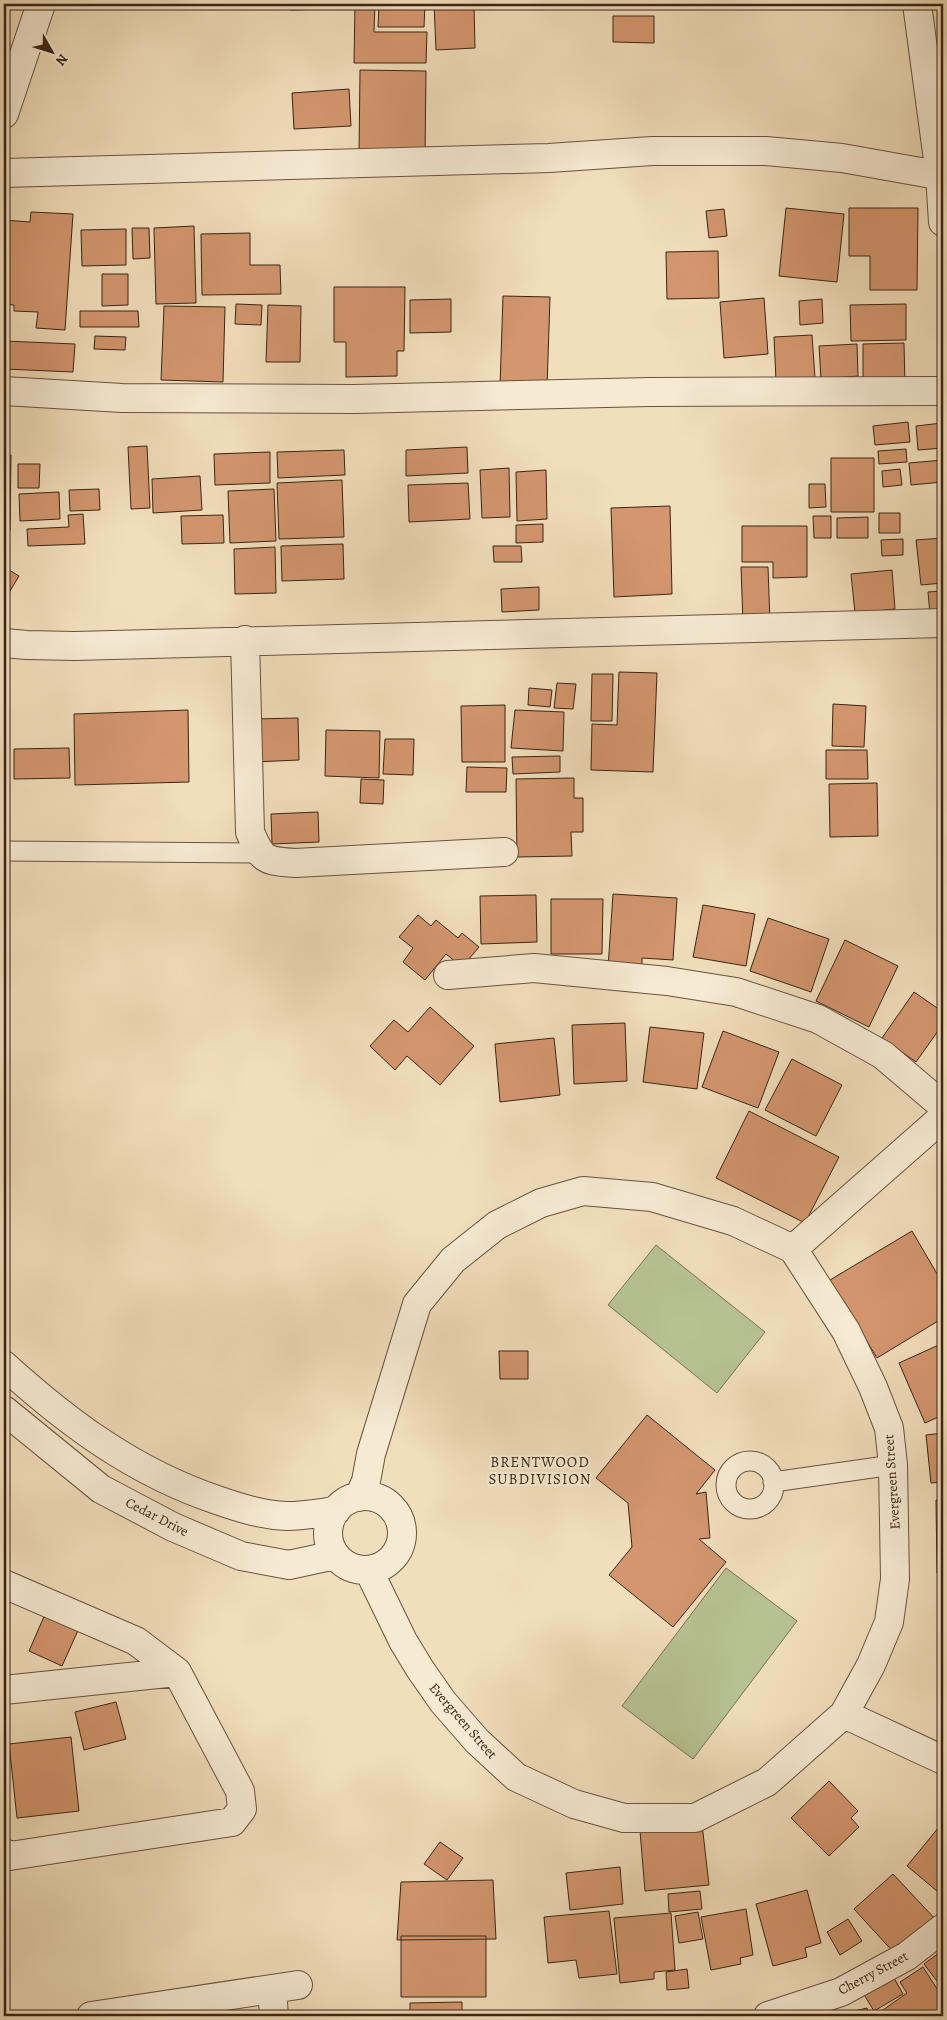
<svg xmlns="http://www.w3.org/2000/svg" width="947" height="2020" font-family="Alegreya,serif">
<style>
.garden{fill:#b7c292;stroke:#787354}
.building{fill:#d3966e;stroke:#3a2417}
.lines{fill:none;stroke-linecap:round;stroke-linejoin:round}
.service-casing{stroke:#685240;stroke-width:21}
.minor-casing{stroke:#685240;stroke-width:30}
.service{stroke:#f6ead3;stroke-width:19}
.minor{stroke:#f6ead3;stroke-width:28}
.labels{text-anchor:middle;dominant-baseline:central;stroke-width:4.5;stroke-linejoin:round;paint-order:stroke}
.street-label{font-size:14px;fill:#3a2417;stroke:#f6ead3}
.neighbourhood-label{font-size:15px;letter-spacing:1px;fill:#3a2417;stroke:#f6ead3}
</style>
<rect width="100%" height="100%" fill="#f1debb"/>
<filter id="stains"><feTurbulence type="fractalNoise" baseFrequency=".004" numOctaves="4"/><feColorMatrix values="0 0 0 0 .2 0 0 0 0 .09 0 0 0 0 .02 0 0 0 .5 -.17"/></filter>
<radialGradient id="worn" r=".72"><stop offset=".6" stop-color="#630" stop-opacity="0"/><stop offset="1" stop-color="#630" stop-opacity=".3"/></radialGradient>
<path class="garden" d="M 656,1245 L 765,1332 L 717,1393 L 608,1305 Z
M 726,1568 L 797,1621 L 693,1759 L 622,1706 Z"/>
<path class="building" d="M 290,4 L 328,4 L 328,9 L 290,10 Z
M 355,4 L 375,4 L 374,32 L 427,32 L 426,63 L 354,63 Z
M 379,4 L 425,4 L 424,27 L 378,27 Z
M 434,4 L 474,4 L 475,48 L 436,50 Z
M 613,16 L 654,16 L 654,43 L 613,42 Z
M 360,70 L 426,71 L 425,156 L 359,156 Z
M 349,89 L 351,126 L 294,129 L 292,93 Z
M 786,208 L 844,214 L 837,282 L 779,276 Z
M 849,208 L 918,208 L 917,290 L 870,290 L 870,256 L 849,256 Z
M 724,209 L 727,236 L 709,238 L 706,211 Z
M 31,212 L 73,214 L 65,330 L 36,328 L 38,312 L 14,311 L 14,305 L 4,304 L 4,220 L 30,222 Z
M 194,226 L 196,303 L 156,304 L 154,228 Z
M 132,228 L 149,228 L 150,258 L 133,259 Z
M 126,229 L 126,265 L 82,266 L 81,230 Z
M 250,233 L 250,265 L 280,265 L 281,294 L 202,295 L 201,234 Z
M 718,251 L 719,298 L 667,299 L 666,252 Z
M 102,274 L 128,274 L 128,305 L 102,306 Z
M 334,287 L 405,287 L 404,351 L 397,351 L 397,376 L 346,377 L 346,342 L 334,342 Z
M 503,296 L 550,297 L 547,388 L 500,387 Z
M 764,298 L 768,354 L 724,358 L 720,302 Z
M 451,299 L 451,332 L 410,333 L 410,300 Z
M 822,299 L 823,323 L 800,325 L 799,301 Z
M 236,304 L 262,305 L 261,325 L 235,324 Z
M 906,304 L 906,340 L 851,341 L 850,305 Z
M 268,305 L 301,306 L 300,362 L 266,362 Z
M 164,306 L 225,307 L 223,382 L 161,380 Z
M 80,311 L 138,311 L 139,327 L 80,327 Z
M 812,335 L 815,378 L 776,381 L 774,337 Z
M 95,336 L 126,337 L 125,350 L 94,349 Z
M 4,341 L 75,344 L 73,372 L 4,369 Z
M 904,343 L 905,387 L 863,388 L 863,344 Z
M 857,344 L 858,376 L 821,379 L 819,346 Z
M 908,422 L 910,442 L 875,445 L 873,426 Z
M 942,423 L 943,448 L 918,450 L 916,426 Z
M 147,446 L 150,508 L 131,509 L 128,447 Z
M 467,447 L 468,473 L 406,476 L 406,450 Z
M 906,449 L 907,462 L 879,464 L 878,451 Z
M 344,450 L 345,475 L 278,478 L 277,452 Z
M 270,452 L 270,483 L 215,485 L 214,454 Z
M 4,455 L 11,455 L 10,531 L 4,530 Z
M 831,458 L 874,458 L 874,512 L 831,512 Z
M 943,460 L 943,482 L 911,485 L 909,463 Z
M 18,464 L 40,464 L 39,488 L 18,488 Z
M 509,468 L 510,517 L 482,518 L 480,470 Z
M 900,469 L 902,485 L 883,487 L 882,471 Z
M 546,470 L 547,519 L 517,521 L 516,472 Z
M 200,476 L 202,510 L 153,513 L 152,479 Z
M 342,480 L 344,537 L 279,539 L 277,483 Z
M 468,483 L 470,519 L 409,522 L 408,485 Z
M 809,484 L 825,484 L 826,507 L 809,508 Z
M 99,489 L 100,510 L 70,511 L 69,490 Z
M 274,489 L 276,541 L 230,543 L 228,491 Z
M 59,492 L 60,519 L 20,521 L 19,494 Z
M 670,506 L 672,594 L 614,597 L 611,508 Z
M 879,513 L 900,513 L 900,533 L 879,533 Z
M 83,514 L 85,544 L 28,546 L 27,529 L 69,527 L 68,515 Z
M 223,515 L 224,543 L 182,544 L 181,516 Z
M 813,516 L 831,516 L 831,538 L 814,538 Z
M 868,517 L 868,538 L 837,538 L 837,518 Z
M 543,524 L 543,542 L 516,543 L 516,525 Z
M 742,526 L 807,526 L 807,577 L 773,578 L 773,562 L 742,562 Z
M 943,538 L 943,583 L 921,585 L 916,540 Z
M 903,539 L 903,555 L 882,556 L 881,540 Z
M 343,544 L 344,579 L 282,581 L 281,546 Z
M 493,546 L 521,546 L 522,562 L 494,562 Z
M 275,547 L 276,593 L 235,594 L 234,549 Z
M 4,567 L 19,576 L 4,601 Z
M 741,567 L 768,567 L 770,622 L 743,623 Z
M 892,570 L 895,609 L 855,613 L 851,574 Z
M 539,587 L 539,610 L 502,612 L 501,589 Z
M 943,591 L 943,612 L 930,614 L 928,592 Z
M 619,672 L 657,673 L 653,772 L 591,770 L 592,724 L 617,725 Z
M 592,674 L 613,674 L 612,721 L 591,721 Z
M 557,683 L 576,684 L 573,709 L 554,708 Z
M 529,688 L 552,690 L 550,707 L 528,705 Z
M 833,704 L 866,706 L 864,747 L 832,746 Z
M 505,705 L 505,762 L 462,762 L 461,706 Z
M 188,710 L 189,782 L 75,785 L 74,714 Z
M 515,710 L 564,712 L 563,751 L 511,748 Z
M 298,718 L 299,760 L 254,762 L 253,719 Z
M 326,730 L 380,731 L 379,778 L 325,776 Z
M 4,735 L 5,735 L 6,772 L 4,772 Z
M 385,739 L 414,739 L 413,775 L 383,774 Z
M 69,748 L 70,778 L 14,779 L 14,749 Z
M 826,750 L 867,750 L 868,779 L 826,779 Z
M 560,756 L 560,772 L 513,774 L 512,757 Z
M 467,767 L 507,768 L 506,792 L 466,792 Z
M 574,778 L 574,798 L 583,798 L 583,832 L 571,832 L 572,856 L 517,857 L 516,779 Z
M 361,779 L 384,780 L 383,804 L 360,803 Z
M 877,783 L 878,836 L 830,837 L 829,784 Z
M 318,812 L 319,842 L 272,844 L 271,814 Z
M 613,894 L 677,898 L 673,960 L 642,958 L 642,970 L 608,968 Z
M 536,895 L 537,942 L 481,944 L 480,896 Z
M 551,899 L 603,899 L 602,954 L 551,954 Z
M 703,905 L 755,914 L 746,966 L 693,957 Z
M 418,915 L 431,926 L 436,920 L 458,938 L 462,933 L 479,947 L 462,967 L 446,954 L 425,980 L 403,962 L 413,948 L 399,937 Z
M 768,918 L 829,939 L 811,992 L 750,971 Z
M 845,940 L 898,966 L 869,1027 L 816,1001 Z
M 914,992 L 943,1012 L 943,1024 L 916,1062 L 882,1038 Z
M 430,1007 L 474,1046 L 440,1085 L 407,1056 L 395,1070 L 370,1046 L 394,1020 L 408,1032 Z
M 625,1023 L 627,1081 L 574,1084 L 572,1025 Z
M 650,1027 L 704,1033 L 697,1089 L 643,1082 Z
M 723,1031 L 779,1052 L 758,1108 L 702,1087 Z
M 554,1038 L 560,1095 L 500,1102 L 495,1044 Z
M 792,1059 L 842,1085 L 816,1136 L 765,1110 Z
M 749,1111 L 839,1157 L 805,1223 L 716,1178 Z
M 912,1231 L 943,1284 L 943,1318 L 877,1358 L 830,1280 Z
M 943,1343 L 943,1415 L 925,1423 L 899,1363 Z
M 499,1351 L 528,1351 L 528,1379 L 500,1379 Z
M 647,1415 L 715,1470 L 696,1494 L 706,1492 L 710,1538 L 699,1539 L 726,1562 L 673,1627 L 609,1575 L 632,1547 L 628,1503 L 596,1478 Z
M 943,1433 L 943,1482 L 931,1483 L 926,1435 Z
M 936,1500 L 943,1500 L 943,1572 L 937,1573 Z
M 46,1612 L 80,1626 L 62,1666 L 29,1651 Z
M 116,1702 L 126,1739 L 84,1750 L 75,1712 Z
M 71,1737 L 79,1811 L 17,1818 L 9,1744 Z
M 829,1781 L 858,1811 L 851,1818 L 859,1827 L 829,1856 L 791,1818 Z
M 702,1824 L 709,1885 L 645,1891 L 640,1831 Z
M 939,1827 L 943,1830 L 943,1896 L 907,1866 Z
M 440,1842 L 463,1858 L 447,1880 L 424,1864 Z
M 620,1867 L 623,1904 L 570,1910 L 566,1873 Z
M 893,1874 L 937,1921 L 897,1956 L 854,1909 Z
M 493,1880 L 496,1939 L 397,1940 L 401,1882 Z
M 807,1890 L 821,1943 L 805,1948 L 807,1957 L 773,1966 L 756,1904 Z
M 700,1891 L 702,1909 L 669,1912 L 668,1894 Z
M 746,1909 L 753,1955 L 740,1958 L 741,1964 L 711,1970 L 701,1917 Z
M 609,1911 L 617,1974 L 579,1978 L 576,1960 L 548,1963 L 544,1917 Z
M 698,1912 L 703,1939 L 679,1943 L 675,1916 Z
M 671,1913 L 675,1970 L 654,1972 L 654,1979 L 620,1983 L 614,1918 Z
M 848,1919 L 862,1941 L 840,1955 L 827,1932 Z
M 401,1936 L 486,1936 L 486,1997 L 401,1997 Z
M 943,1950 L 943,1989 L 924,1964 Z
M 923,1967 L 943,1998 L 943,2016 L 887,2016 L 883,2010 L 907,1993 L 900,1982 Z
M 687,1969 L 689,1988 L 667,1990 L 666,1972 Z
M 890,1971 L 903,1994 L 874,2011 L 860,1988 Z
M 462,2002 L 462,2016 L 410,2016 L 410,2003 Z
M 867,2008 L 869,2016 L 834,2016 Z"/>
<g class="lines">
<defs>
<path id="service" d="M 4,851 L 259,853
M726 1485a24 24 0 1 1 48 0a24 24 0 1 1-48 0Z
M 773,1482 L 893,1465"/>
<path id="minor" d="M 917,4 L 940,175 L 943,222
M 4,114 L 41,4
M 4,173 L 549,158 L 652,151 L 766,151 L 842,158 L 943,176
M 4,391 L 122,398 L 354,399 L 649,392 L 943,391
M 245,640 L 250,832 C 262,860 264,861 295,863 L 504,852
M 4,643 L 27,645 L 75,646 L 943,623
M 448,975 L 534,968 L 667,981 L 736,992 L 818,1019 L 883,1055 L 943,1106
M 793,1249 L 943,1117
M 4,1365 C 68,1423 134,1472 217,1500 C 240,1508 262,1515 287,1516 C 303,1516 320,1513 336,1511
M 4,1410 L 101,1489 L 173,1527 L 241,1556 L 289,1565 L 335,1555
M328 1533a37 37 0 1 1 74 0a37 37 0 1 1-74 0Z
M 359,1497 L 366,1481 L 371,1454 L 417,1304 L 453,1260 L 497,1225 L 541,1203 L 583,1191 L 652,1197 L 733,1221 L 793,1249 L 846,1331 L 873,1387 L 889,1428 L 893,1465 L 895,1579 L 889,1622 L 871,1665 L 844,1714 L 767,1782 L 695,1818 L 624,1818 L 574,1804 L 516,1777 L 477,1741 L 443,1702 L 420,1669 L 403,1641 L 369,1571
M 4,1584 L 136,1641 L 177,1672 L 240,1791 L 242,1809 L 232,1822 L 10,1856 L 4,1853
M 4,1690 L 177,1672
M 844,1714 L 943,1760
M 272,1989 L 274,2016
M 91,2016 L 298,1985
M 768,2016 L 841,1992 L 907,1956 L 943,1928"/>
</defs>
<use href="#service" class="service-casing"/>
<use href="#minor" class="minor-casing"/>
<use href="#service" class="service"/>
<use href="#minor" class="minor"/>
</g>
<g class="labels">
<g class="street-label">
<text transform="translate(892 1482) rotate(-94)">Evergreen Street</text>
<text transform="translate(157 1517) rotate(27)">Cedar Drive</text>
<text transform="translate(463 1721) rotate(49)">Evergreen Street</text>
<text transform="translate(873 1973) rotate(-28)">Cherry Street</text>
</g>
<g class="neighbourhood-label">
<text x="540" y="1462">BRENTWOOD<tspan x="540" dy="17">SUBDIVISION</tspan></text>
</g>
</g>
<rect width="947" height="2020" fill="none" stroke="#f1debb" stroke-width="20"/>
<rect x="5" y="5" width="937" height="2010" fill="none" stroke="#3a2417" stroke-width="2.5"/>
<rect x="10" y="10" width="927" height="2000" fill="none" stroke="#3a2417"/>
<g transform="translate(52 52) rotate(129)" stroke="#f6ead3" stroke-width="4" paint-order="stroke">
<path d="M0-4L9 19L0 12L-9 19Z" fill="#3a2417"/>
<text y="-8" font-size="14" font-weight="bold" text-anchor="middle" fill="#3a2417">N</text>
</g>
<rect width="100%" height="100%" filter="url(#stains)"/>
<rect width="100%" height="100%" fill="url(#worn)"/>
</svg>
